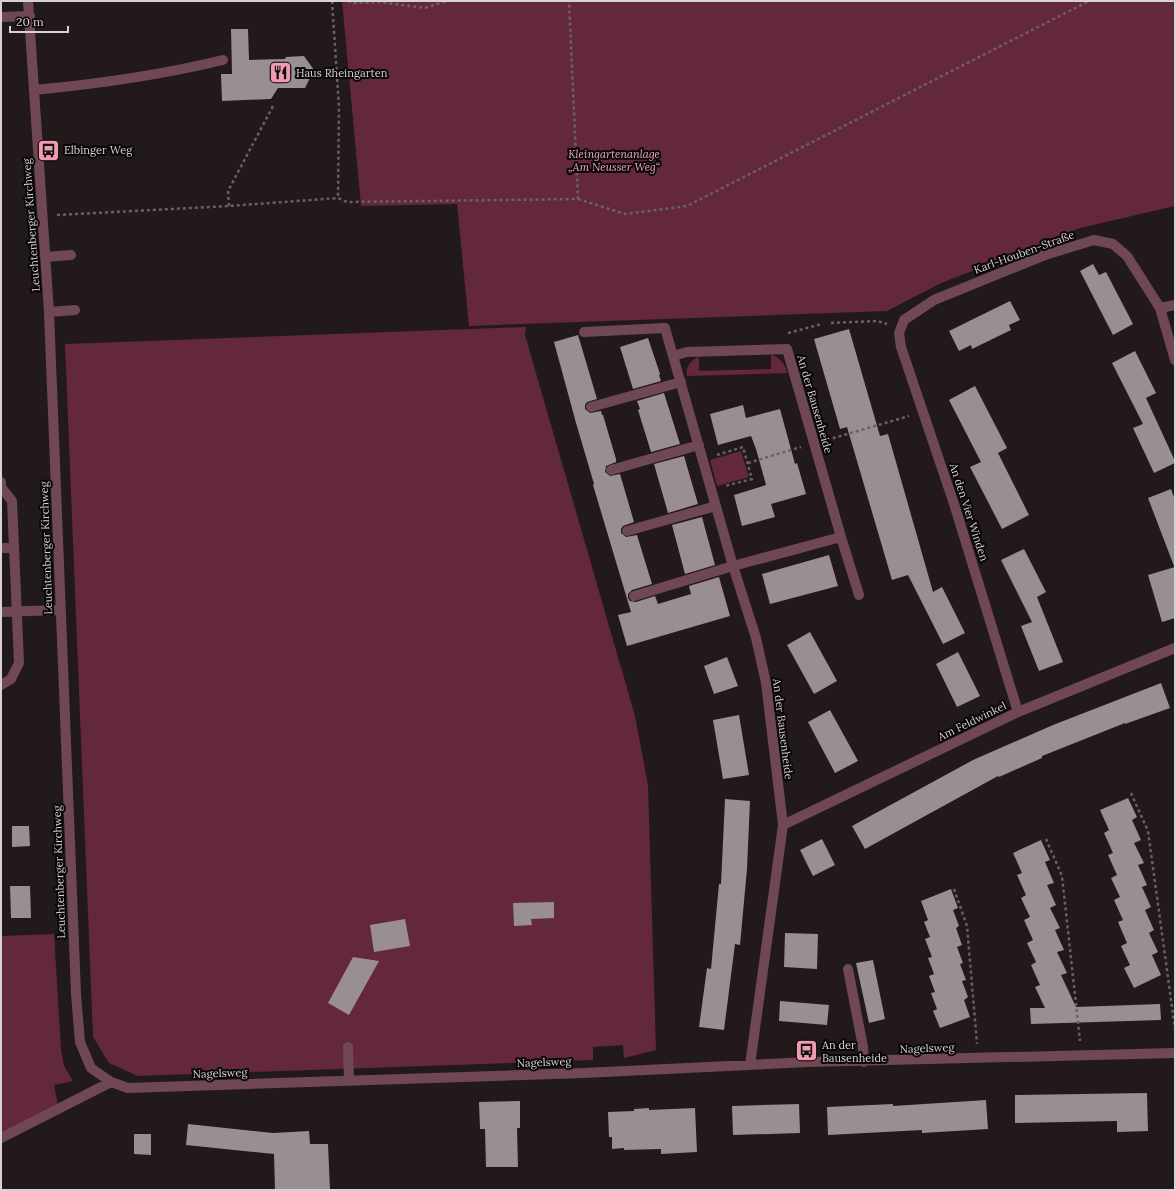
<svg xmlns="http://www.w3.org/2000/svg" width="1176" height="1191" font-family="Lora,serif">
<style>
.green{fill:#63283c}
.building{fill:#998e91}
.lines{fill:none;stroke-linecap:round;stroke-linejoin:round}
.path{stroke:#696264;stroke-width:2.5;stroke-dasharray:3 3;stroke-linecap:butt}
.minor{stroke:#6f4853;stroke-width:10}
.labels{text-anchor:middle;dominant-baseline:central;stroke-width:4;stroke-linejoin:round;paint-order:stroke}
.poi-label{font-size:11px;fill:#d7d2d3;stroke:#090606;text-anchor:start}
.park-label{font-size:11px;font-style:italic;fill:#f3a9bd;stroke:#090606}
.street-label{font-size:11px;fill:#d7d2d3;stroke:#090606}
</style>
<rect width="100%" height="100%" fill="#22191b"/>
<path class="green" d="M 342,1 L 1175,1 L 1175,206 L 1080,228 L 939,284 L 887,311 L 469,326 L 457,204 L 361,206 Z
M 526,327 L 525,335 L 635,716 L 648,785 L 656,1050 L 624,1058 L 623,1045 L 593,1047 L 593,1060 L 138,1076 L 109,1063 L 93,1037 L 65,344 Z
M 771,354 C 779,358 786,363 787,373 L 687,376 C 685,367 691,360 699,357 L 699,371 L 771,369 Z
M 741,451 L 749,477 L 717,486 L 710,460 Z
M 54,934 L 61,1049 L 64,1066 L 73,1081 L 54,1085 L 58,1106 L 1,1135 L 1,936 Z"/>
<path class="building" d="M 231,29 L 248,29 L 249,60 L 285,59 L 286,57 L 304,56 L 314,70 L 305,88 L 278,88 L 271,99 L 222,101 L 221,74 L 232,74 Z
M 1093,264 L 1099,275 L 1106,272 L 1133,324 L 1113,335 L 1080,271 Z
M 1010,301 L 1020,320 L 1009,325 L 1011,330 L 972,349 L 971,345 L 959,351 L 949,331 Z
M 849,329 L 880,436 L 888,434 L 933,592 L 942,587 L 965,633 L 943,644 L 908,575 L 892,580 L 847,427 L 840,429 L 814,339 Z
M 578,335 L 597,399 L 587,402 L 585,405 L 585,409 L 590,413 L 601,411 L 602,415 L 603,415 L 616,459 L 616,462 L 606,466 L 605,472 L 610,476 L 620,474 L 634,522 L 623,526 L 621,529 L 621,533 L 626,537 L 637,535 L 652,584 L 632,590 L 628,594 L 628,598 L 630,601 L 636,602 L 655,596 L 658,604 L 691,594 L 689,586 L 719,577 L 730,616 L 627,646 L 618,615 L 631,612 L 593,485 L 594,484 L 576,423 L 554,342 Z
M 648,338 L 660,374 L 659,375 L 661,381 L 633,389 L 620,347 Z
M 1135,351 L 1156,393 L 1146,398 L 1175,461 L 1175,463 L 1154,473 L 1133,428 L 1143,424 L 1112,363 Z
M 975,386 L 1007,448 L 998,453 L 1029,515 L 1002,529 L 970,467 L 981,462 L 949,400 Z
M 664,393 L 680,444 L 651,452 L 638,410 L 640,409 L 637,401 Z
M 743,405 L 746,418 L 780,409 L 795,464 L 797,463 L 806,494 L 771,504 L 775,517 L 742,526 L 734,495 L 766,485 L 756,449 L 751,436 L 718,445 L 710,414 Z
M 684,456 L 698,504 L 668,513 L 654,464 Z
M 1171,489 L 1175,500 L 1174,566 L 1148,498 Z
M 702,517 L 715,565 L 685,574 L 672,525 Z
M 1024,549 L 1046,592 L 1037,597 L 1063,662 L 1039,671 L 1021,626 L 1032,622 L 1001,560 Z
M 829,555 L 838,586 L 770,604 L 762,574 Z
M 1175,567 L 1175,618 L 1162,622 L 1148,575 Z
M 810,632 L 837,681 L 814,694 L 787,645 Z
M 958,652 L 980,696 L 957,707 L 936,664 Z
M 727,657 L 738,686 L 714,694 L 704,666 Z
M 1161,683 L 1170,708 L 1125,724 L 1125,723 L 1042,756 L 1042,758 L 999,777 L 998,776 L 865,849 L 852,826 L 973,760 L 1053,725 Z
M 830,710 L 858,761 L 835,773 L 808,722 Z
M 739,715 L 749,775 L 723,779 L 713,720 Z
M 1128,798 L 1137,817 L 1132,820 L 1141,840 L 1134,843 L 1144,863 L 1138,865 L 1147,885 L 1142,887 L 1151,907 L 1145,910 L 1154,930 L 1149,933 L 1158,952 L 1152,955 L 1161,975 L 1134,988 L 1124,968 L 1130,965 L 1121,946 L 1127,943 L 1118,922 L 1123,920 L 1114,900 L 1120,897 L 1111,878 L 1117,875 L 1108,855 L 1113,853 L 1104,833 L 1109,830 L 1100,810 Z
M 725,799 L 750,801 L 747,869 L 740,945 L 735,944 L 724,1030 L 699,1027 L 707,968 L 711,969 L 719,884 L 721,884 Z
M 12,826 L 29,826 L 30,846 L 12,847 Z
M 822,839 L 835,865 L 813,876 L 800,850 Z
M 1041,840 L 1050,860 L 1045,862 L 1054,883 L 1047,885 L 1056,905 L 1050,908 L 1060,928 L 1055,930 L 1064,950 L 1057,952 L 1067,973 L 1061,975 L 1076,1007 L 1160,1004 L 1161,1020 L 1031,1024 L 1030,1008 L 1045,1008 L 1035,987 L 1040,985 L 1031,965 L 1036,962 L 1027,943 L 1033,940 L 1024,920 L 1030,917 L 1021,898 L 1026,895 L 1017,875 L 1022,873 L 1013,853 Z
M 10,886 L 30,886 L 31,918 L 11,918 Z
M 951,889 L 958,908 L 953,910 L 959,926 L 956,928 L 962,945 L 957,947 L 963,963 L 960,964 L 966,980 L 962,981 L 968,997 L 964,1000 L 970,1017 L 940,1028 L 933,1011 L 937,1009 L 931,993 L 935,992 L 929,976 L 934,974 L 928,958 L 932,957 L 925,939 L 930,937 L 924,922 L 928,920 L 921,901 Z
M 554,902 L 554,918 L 531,919 L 532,925 L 514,926 L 513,903 Z
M 405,919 L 410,946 L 374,952 L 370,925 Z
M 785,933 L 818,934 L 817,969 L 784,967 Z
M 353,957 L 379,961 L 349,1015 L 328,1003 Z
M 873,960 L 885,1019 L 869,1023 L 856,963 Z
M 780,1001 L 829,1005 L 827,1025 L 779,1021 Z
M 1147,1093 L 1148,1131 L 1117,1132 L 1117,1121 L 1015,1123 L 1015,1095 Z
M 986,1100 L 988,1129 L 922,1133 L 922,1130 L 828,1135 L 827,1107 L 893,1104 L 893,1106 Z
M 520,1101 L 520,1128 L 517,1128 L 518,1167 L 486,1167 L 485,1129 L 480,1129 L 479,1102 Z
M 799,1104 L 800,1133 L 733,1135 L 732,1106 Z
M 649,1108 L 649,1110 L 695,1108 L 697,1152 L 661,1154 L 661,1149 L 624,1150 L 624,1148 L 612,1149 L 612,1137 L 609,1137 L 608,1112 L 634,1111 L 634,1109 Z
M 188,1124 L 273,1133 L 309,1131 L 310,1144 L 328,1144 L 330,1190 L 275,1190 L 274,1154 L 186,1145 Z
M 134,1134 L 151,1134 L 151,1155 L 134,1154 Z"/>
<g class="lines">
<path class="path" d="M 332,1 L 339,107 L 338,198
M 348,1 L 352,3 L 379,2 L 425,8 L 447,1
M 578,199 L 625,214 L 687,206 L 1089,1
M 229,206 L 228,191 L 273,106
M 57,215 L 229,206 L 338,198 L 347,202 L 578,199 L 569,1
M 831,323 L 877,321 L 887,324
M 788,333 L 822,324
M 827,440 L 909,416
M 717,455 L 743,447 L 752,479 L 725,486
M 748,463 L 801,447
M 1131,793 L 1148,831 L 1175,1029
M 1046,839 L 1062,876 L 1080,1041
M 954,889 L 967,926 L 977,1044"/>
<path class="minor" d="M 28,1 L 49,312 L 76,994 L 80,1042 L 91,1068 L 111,1082 L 128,1088 L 584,1073 L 808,1062 L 1175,1053
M 1,17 L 30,16
M 34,90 C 98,84 161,75 223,60
M 45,257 L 71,255
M 1160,308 L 1175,360
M 49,312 L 75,310
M 584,332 L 665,328 L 733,566 L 841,537 L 787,349 L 687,352 L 673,356
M 591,407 L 681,382
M 611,470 L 699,445
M 1,482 L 1,487 L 12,501 L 19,663 L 11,679 L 1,685
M 627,531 L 716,506
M 841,537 L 859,595
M 1,548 L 14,548
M 634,596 L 733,566 L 756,638 L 766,683 L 783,825 L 750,1065
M 1,612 L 60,610
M 1018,712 L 955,507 L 901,347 L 899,333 L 904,320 L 934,300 L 1045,255 L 1094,240 L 1113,244 L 1127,256 L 1160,308 L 1175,305
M 783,825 L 1018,712 L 1175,648
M 848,969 L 863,1047 L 864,1062
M 348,1047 L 349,1081
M 1,1138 L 111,1082"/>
</g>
<defs>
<symbol id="restaurant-square" viewBox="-11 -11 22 22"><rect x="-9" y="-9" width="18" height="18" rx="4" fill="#f19ab2" stroke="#090606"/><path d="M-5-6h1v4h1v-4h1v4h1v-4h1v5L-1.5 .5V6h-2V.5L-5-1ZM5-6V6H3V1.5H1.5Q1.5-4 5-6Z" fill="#111"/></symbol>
<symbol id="bus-square" viewBox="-11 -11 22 22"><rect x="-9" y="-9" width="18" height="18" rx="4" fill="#f19ab2" stroke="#090606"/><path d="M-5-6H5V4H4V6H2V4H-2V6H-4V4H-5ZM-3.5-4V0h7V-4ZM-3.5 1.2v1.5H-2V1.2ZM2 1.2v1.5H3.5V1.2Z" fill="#111"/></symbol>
</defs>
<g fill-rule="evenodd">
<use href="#restaurant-square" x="268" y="60" width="25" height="25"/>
<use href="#bus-square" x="36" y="138" width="25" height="25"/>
<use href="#bus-square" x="794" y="1038" width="25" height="25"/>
</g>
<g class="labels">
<g class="poi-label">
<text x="296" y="73">Haus Rheingarten</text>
<text x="64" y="150">Elbinger Weg</text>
<text x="822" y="1045">An der<tspan x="822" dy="13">Bausenheide</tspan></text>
</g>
<g class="park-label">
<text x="614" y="154">Kleingartenanlage<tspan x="614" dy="13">„Am Neusser Weg“</tspan></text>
</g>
<g class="street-label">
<text transform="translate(31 225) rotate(-94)">Leuchtenberger Kirchweg</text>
<text transform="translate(1024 252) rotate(-20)">Karl-Houben-Straße</text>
<text transform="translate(815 404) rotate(74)">An der Bausenheide</text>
<text transform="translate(969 512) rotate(72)">An den Vier Winden</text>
<text transform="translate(46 548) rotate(-92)">Leuchtenberger Kirchweg</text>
<text transform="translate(972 721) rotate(-26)">Am Feldwinkel</text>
<text transform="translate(783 729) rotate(83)">An der Bausenheide</text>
<text transform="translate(59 872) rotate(-92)">Leuchtenberger Kirchweg</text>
<text transform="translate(927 1048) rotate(-2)">Nagelsweg</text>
<text transform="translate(544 1062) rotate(-2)">Nagelsweg</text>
<text transform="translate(220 1073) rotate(-2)">Nagelsweg</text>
</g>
</g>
<rect width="1176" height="1191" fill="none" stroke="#d7d2d3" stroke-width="4"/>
<path d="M10 26v6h58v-6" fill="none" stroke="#d7d2d3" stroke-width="2"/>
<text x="16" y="26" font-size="12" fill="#d7d2d3" stroke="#090606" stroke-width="3" paint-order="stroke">20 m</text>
</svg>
